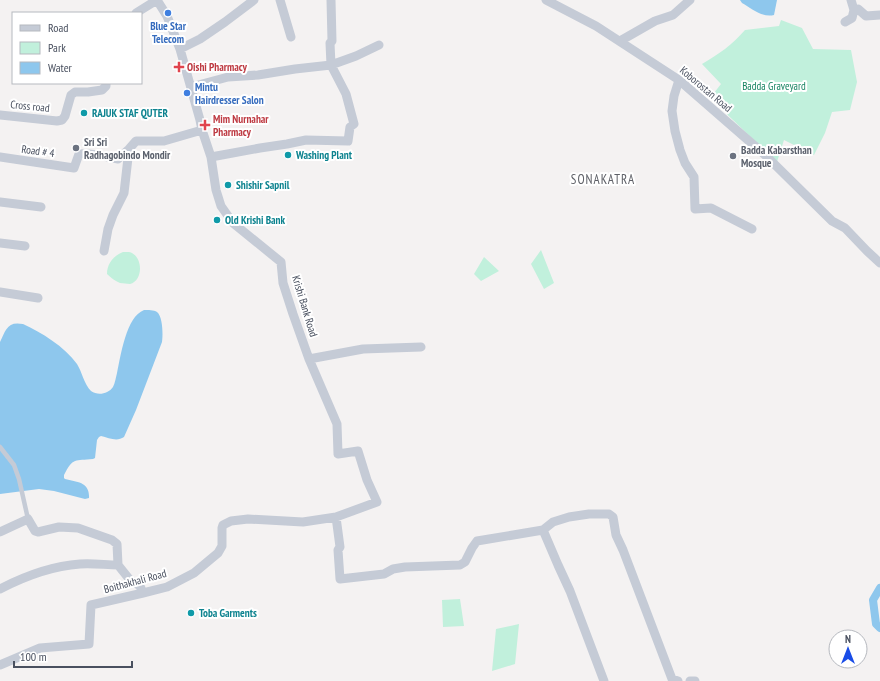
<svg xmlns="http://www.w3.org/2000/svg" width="880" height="681" font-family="'PT Sans Narrow',sans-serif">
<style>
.green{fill:#c1f0dc}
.water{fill:#8ec7ed}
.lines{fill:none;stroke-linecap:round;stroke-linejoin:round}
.canal{stroke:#8ec7ed;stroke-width:8}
.service{stroke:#c5cbd6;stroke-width:4.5}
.minor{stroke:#c5cbd6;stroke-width:9}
.shop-dot{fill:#3f7fe0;stroke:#fff;stroke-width:1.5}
.health-dot{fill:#e0444e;stroke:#fff;stroke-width:1.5}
.culture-dot{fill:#0f9aa8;stroke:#fff;stroke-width:1.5}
.worship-dot{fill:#6b7280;stroke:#fff;stroke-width:1.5}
.labels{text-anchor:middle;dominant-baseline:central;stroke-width:4;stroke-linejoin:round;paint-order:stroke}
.shop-label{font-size:11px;font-weight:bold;fill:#366cbe;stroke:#fff}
.health-label{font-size:11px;font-weight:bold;fill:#be3a42;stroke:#fff;text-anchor:start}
.park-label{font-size:11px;fill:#178361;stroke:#fff}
.street-label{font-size:11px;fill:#49505f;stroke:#fff}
.culture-label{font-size:11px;font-weight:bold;fill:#0d838f;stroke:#fff;text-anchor:start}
.worship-label{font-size:11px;font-weight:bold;fill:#5b616d;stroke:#fff;text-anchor:start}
.quarter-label{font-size:13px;letter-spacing:1px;fill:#5e6067;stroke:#fff}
</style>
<rect width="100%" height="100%" fill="#f4f2f2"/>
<path class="green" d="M 781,20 L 802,28 L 813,49 L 851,50 L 857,82 L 850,110 L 832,112 L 825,133 L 814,155 L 784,140 L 776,165 L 757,143 L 710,98 L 721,84 L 702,64 C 719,54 732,45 745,30 L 779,26 Z
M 541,250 L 554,283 L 544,289 L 531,264 Z
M 123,252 C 123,252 128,252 129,252 C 143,255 144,280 130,284 C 126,284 124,283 120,283 C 115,281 111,278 107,274 C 107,264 113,256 123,252 Z
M 484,257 L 499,271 L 481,281 L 474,274 Z
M 460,599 L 464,626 L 443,627 L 442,600 Z
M 519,624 L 515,664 L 492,671 L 496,629 Z"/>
<path class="water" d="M 740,0 L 777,0 L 774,15 C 763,18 752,9 742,3 Z
M 144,310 C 148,310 154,310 157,312 C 163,317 163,335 162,342 L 136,410 L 124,437 C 117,442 109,438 101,436 L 99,437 L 97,440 L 95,458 L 93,459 C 75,461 73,457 64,475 L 64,478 L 65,479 C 77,482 90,482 89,498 L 85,499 L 54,491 L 39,489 L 0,494 L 0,342 C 6,330 7,321 23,324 C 42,333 64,346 77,364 C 82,372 84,384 91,391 C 98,396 108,394 113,387 C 115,383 116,377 117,373 C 121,355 126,317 144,310 Z"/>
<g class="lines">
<path class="canal" d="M 880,588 L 873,600 L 876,624 L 880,628"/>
<path class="service" d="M 0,447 L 14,465 L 19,479 L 28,519"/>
<path class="minor" d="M 280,0 L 291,37
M 331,0 L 332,41 L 330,43 L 331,65 L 356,56 L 379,45
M 546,0 L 596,26 L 679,80 L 764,154 L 832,221 L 845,228 L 867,251 L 880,263
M 851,0 L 854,10 L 858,9 L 866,16 L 880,15
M 136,13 L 157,0
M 845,22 L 852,18 L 854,10
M 620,41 L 655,21 L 673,15 L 690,0
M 180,49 L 200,39 L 225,22 L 254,0
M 679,80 L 674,96 L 672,111 L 675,131 L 680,150 L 685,163 L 694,177 L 695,209 L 711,208 L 752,229
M 191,87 L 228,77 L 258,75 L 295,69 L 331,65 L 346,94 L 354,124 L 350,127 L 348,141 L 306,140 L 287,144 L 260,148 L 211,157
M 0,115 L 57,121 L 62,120 L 65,116 L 71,95 L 75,92 L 88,92 L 102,90 L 106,86 L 106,83
M 0,157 L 74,168 L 79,154 C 92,152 104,157 118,159 L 129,149 L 136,141 L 164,141 L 202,130
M 0,202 L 41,207
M 0,243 L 25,246
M 104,251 L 108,229 L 113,215 L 124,193 L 129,149
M 0,292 L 38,298
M 309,359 L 363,349 L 421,347
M 336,517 L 340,547 L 338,550 L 340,579 L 384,574 L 393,569 L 405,567 L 460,565 L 465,562 L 472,548 L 477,541 L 543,530 L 558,565 L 570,591 L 604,681
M 543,530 L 553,522 L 569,517 L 589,514 L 609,514 L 613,517 L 616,535 L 623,550 L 672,679 L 678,681
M 0,532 L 28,519 L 35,531 L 38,532 L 59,527 L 78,528 L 112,540 L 117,544 L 118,565 L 130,580 L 140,586 L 143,593
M 0,589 C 25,576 52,566 80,564 C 93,563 106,565 118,565
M 0,665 L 40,648 L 89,644 L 91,605 L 143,593 L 167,587 L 194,573 L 218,553 L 222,546 L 222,528 L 223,525 L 231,521 L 248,519 L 303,522 L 336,517 L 377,502 L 367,480 L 358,451 L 338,454 L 337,424 L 309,359 L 293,314 L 283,283 L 281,262 L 233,223 L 221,206 L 216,190 L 211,157 L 202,130 L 200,120 L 180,49 L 167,16 L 157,0
M 690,681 L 695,681"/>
</g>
<g class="shop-dot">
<circle cx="168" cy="13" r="4"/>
<circle cx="187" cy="93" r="4"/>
</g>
<g class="health-dot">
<path d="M177 61h4v4h4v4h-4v4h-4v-4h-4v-4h4z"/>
<path d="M203 119h4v4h4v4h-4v4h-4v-4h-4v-4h4z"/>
</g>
<g class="culture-dot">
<circle cx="84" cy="113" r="4"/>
<circle cx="288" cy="155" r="4"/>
<circle cx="228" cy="185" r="4"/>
<circle cx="217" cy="220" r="4"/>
<circle cx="191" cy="613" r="4"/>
</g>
<g class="worship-dot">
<circle cx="76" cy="148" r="4"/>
<circle cx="733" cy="156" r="4"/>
</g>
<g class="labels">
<g class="shop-label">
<text x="168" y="26">Blue Star<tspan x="168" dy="13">Telecom</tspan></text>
<text x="195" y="87" text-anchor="start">Mintu<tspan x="195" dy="13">Hairdresser Salon</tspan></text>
</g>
<g class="health-label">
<text x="187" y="67">Oishi Pharmacy</text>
<text x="213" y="119">Mim Nurnahar<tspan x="213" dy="13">Pharmacy</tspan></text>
</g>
<g class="park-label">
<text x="774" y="86">Badda Graveyard</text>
</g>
<g class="street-label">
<text transform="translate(706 89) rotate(40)">Koborostan Road</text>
<text transform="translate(30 106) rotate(6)">Cross road</text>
<text transform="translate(38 151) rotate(8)">Road # 4</text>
<text transform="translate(305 306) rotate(73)">Krishi Bank Road</text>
<text transform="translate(135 581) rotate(-15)">Boithakhali Road</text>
</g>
<g class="culture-label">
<text x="92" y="113">RAJUK STAF QUTER</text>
<text x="296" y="155">Washing Plant</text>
<text x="236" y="185">Shishir Sapnil</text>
<text x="225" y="220">Old Krishi Bank</text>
<text x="199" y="613">Toba Garments</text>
</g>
<g class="worship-label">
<text x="84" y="142">Sri Sri<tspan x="84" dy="13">Radhagobindo Mondir</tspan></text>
<text x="741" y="150">Badda Kabarsthan<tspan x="741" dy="13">Mosque</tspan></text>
</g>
<g class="quarter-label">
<text x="603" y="179">SONAKATRA</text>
</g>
</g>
<rect x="12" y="12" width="130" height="72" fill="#ffffff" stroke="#b6b9bf"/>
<rect x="20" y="25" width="20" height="6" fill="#c5cbd6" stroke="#b6b9bf"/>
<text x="48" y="32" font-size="12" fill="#49505f">Road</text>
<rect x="20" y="42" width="20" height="12" fill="#c1f0dc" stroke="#b6b9bf"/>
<text x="48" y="52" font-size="12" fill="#49505f">Park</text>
<rect x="20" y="62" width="20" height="12" fill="#8ec7ed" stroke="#b6b9bf"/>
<text x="48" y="72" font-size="12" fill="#49505f">Water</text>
<g transform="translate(848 649)"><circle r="19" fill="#ffffff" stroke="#b6b9bf"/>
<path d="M0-3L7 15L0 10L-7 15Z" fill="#194ce7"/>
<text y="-6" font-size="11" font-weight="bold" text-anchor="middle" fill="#49505f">N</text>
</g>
<path d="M14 661v6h118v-6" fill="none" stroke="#49505f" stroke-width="2"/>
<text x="20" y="661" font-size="12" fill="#49505f" stroke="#ffffff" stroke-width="3" paint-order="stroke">100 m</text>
</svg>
